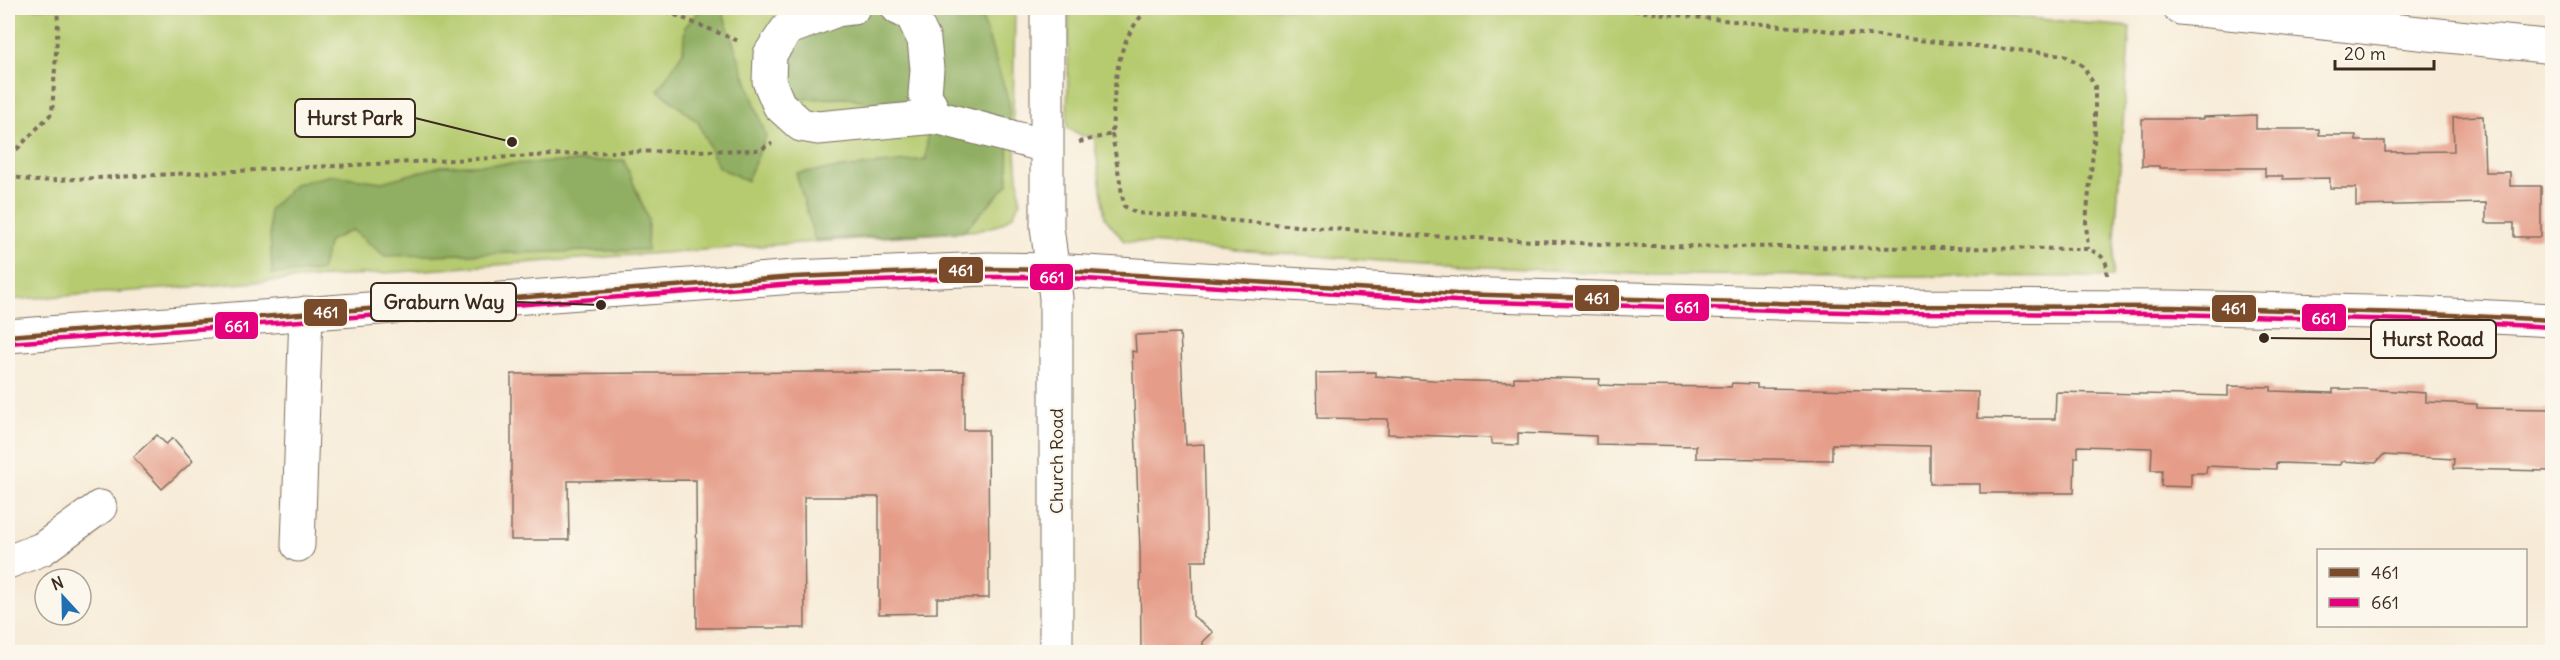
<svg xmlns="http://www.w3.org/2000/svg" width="2560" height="660" font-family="Delius,sans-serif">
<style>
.green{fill:#b6cb6f;stroke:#787a46;stroke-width:1.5}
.forest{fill:#90af62;stroke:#666c40;stroke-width:1.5}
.building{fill:#e59c88}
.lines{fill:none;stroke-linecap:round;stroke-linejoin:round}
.minor-casing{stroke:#7d6e5f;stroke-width:35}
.major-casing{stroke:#7d6e5f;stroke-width:35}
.path{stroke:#7d6e5f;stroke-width:4;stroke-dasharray:4.5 4.5;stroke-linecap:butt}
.minor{stroke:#fff;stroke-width:33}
.major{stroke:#fff;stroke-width:33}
.bus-1-casing{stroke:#fbf7ec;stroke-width:9}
.bus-2-casing{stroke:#fbf7ec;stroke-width:9}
.bus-1{stroke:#7a4b2a;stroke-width:4.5}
.bus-2{stroke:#e5007d;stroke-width:4.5}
.labels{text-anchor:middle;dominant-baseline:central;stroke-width:4.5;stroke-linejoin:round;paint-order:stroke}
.street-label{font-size:18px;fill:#3b2a1e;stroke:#fbf7ec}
.leader{fill:none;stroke:#3b2a1e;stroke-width:2}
.callout-dot{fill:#3b2a1e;stroke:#fbf7ec;stroke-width:2}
.callout{fill:#fbf7ec;stroke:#3b2a1e;stroke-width:2}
.callout-label{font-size:20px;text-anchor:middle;font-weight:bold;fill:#3b2a1e}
.line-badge{stroke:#fbf7ec;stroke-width:2}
.badge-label{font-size:16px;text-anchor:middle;font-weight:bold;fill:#fff}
</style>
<rect width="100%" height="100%" fill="#fbf7ec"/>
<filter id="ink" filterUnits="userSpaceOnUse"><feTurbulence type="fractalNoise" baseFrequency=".0167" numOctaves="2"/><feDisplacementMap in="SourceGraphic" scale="12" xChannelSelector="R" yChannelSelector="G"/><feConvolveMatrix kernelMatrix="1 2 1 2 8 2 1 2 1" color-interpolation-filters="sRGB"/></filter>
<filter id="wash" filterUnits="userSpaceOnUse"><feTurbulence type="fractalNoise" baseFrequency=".008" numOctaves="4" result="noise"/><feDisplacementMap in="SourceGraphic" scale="24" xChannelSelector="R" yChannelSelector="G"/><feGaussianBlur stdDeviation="1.35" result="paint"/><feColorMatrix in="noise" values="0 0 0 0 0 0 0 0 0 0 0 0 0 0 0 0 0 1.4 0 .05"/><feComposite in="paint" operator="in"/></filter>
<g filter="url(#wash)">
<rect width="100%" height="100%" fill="#f7ebd7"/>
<path class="green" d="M 8,8 L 1015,8 L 1013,118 L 1020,201 L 1013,215 L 1001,224 L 981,230 L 8,300 Z
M 1069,8 L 1909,8 L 2130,27 L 2112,277 L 1652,275 L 1405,263 L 1124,241 L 1105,218 L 1094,136 L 1083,136 L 1067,128 Z"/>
<path class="forest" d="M 702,8 L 721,8 L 766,136 L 747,181 L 718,167 L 698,122 L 658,90 L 683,52 L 685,27 Z
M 830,8 L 979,8 L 1009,102 L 1008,184 L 963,232 L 815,240 L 796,173 L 926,159 L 928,123 L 853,98 L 799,99 L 763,45 Z
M 624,160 L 648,219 L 647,250 L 385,256 L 352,230 L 329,241 L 321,271 L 272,274 L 269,210 L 295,184 L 332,175 L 382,182 L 441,166 Z"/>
<g id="blocks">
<path class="building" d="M 2256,115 L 2256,129 L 2319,129 L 2319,135 L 2356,135 L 2356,141 L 2385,141 L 2385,152 L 2454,151 L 2453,117 L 2483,116 L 2485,172 L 2510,172 L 2510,186 L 2541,186 L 2541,237 L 2514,237 L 2514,223 L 2486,223 L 2486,203 L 2356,206 L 2356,188 L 2330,188 L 2330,178 L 2283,179 L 2283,176 L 2265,176 L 2265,168 L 2159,168 L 2159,166 L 2142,166 L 2142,119 L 2203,119 L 2203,117 Z
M 1180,333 L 1186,445 L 1204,444 L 1207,561 L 1192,561 L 1193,616 L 1213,632 L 1203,642 L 1203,651 L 1141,652 L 1140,550 L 1132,351 L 1136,352 L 1135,335 Z
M 964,371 L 964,430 L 988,430 L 989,598 L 937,598 L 937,613 L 879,614 L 879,497 L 804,497 L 805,628 L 697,628 L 696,480 L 568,481 L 569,540 L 511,540 L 511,374 Z
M 1375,372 L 1375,376 L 1433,380 L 1514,382 L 1514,377 L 1600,379 L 1599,385 L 1628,386 L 1731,387 L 1732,383 L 1757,384 L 1757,388 L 1978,392 L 1977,418 L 2017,419 L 2055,419 L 2056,392 L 2228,396 L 2228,386 L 2271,387 L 2271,391 L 2333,393 L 2333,389 L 2363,389 L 2426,393 L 2426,402 L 2477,404 L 2477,408 L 2553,409 L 2553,471 L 2453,469 L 2454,459 L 2383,455 L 2376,463 L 2341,461 L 2340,465 L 2276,463 L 2276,469 L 2207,466 L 2206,473 L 2191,473 L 2191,487 L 2161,486 L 2162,470 L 2151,470 L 2152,448 L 2078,446 L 2078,457 L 2075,457 L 2074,493 L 1980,493 L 1980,484 L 1930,484 L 1930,446 L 1832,444 L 1832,460 L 1696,458 L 1696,446 L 1596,444 L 1596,436 L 1518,433 L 1518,445 L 1491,444 L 1491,438 L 1388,434 L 1388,419 L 1317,418 L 1316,373 Z
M 157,435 L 166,444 L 173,438 L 193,461 L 162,489 L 133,457 Z"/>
</g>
</g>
<g filter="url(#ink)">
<use href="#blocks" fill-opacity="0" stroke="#7d6e5f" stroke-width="1.5"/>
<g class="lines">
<defs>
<path id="minor" d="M 853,8 L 837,10 L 787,29 L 770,54 L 769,81 L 779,105 L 801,125 L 818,128 L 936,117 L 1046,146
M 898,8 L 912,15 L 924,40 L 927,69 L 925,94 L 936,117
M 1047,8 L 1047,227 L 1056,298 L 1056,652
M 2180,8 L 2544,46
M 298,545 L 306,313
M 8,562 L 42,549 L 100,507"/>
<path id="major" d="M 8,336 L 794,277 L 987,269 L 1052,270 L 1456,294 L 1881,306 L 2171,307 L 2409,313 L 2552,320"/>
</defs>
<use href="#minor" class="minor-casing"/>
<use href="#major" class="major-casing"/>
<path class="path" d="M 658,8 L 741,42
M 1607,8 L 2064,55 L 2083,66 L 2095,86 L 2095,132 L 2086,222 L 2088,249
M 1112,134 L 1124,206 L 1136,213 L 1409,235 L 1644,246 L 2088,249 C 2102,255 2108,259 2107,275
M 1079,142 L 1112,134 C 1115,87 1113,42 1149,8
M 8,150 L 17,149 L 52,113 L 58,23 L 57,8
M 8,176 L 36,181 L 612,152 L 760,150 L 772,143"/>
<use href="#minor" class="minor"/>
<use href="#major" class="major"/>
<defs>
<path id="bus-1" d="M 8,336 L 794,277 L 987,269 L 1052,270 L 1456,294 L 1881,306 L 2171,307 L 2409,313 L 2552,320"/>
<path id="bus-2" d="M 9,343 L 794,284 L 987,277 L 1052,277 L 1456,301 L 1881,313 L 2171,314 L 2409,320 L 2552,327"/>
</defs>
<use href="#bus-1" class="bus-1-casing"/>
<use href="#bus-2" class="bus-2-casing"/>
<use href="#bus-1" class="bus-1"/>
<use href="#bus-2" class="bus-2"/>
</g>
</g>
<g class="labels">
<g class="street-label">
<text transform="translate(1056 461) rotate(-90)">Church Road</text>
</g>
</g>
<path class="leader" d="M512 142L415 118M601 305L516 302M2264 338L2371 339"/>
<g class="callout-dot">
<circle cx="512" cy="142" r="6"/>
<circle cx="601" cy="305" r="6"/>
<circle cx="2264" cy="338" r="6"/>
</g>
<g class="callout">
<rect x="295" y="99" width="120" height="38" rx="6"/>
<rect x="371" y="283" width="145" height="38" rx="6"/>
<rect x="2371" y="320" width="125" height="38" rx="6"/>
</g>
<g class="callout-label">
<text x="355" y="125">Hurst Park</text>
<text x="444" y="309">Graburn Way</text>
<text x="2433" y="346">Hurst Road</text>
</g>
<g class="line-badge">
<rect x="938" y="256" width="46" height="28" rx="6" fill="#7a4b2a"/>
<rect x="1029" y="263" width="45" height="28" rx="6" fill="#e5007d"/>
<rect x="1574" y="284" width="46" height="28" rx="6" fill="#7a4b2a"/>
<rect x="1665" y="293" width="45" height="29" rx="6" fill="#e5007d"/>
<rect x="2211" y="294" width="46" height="29" rx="6" fill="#7a4b2a"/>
<rect x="303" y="298" width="45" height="29" rx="6" fill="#7a4b2a"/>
<rect x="2301" y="303" width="46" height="29" rx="6" fill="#e5007d"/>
<rect x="214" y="311" width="45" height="29" rx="6" fill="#e5007d"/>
</g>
<g class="badge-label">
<text x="961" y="276">461</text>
<text x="1052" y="283">661</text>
<text x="1597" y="304">461</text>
<text x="1687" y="313">661</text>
<text x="2234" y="314">461</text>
<text x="326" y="318">461</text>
<text x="2324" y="324">661</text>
<text x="237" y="332">661</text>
</g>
<rect width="2560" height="660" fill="none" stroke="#fbf7ec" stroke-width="30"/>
<rect x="2317" y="549" width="210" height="78" fill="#fbf7ec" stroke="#aea59a" stroke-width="1.5"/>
<rect x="2329" y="568" width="30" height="9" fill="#7a4b2a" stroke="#aea59a" stroke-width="1.5"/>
<text x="2371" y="579" font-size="18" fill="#3b2a1e">461</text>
<rect x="2329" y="598" width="30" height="9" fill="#e5007d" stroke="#aea59a" stroke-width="1.5"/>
<text x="2371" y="609" font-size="18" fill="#3b2a1e">661</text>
<g transform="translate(63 597) rotate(338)"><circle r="28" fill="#fbf7ec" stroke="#aea59a" stroke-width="1.5"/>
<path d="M0-4.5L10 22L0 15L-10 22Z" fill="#1f6fb2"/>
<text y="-9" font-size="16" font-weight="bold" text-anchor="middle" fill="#3b2a1e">N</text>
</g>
<path d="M2335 60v9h99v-9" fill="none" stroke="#3b2a1e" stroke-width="3"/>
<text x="2344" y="60" font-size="18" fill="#3b2a1e" stroke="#fbf7ec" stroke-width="4.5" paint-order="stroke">20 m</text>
</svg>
